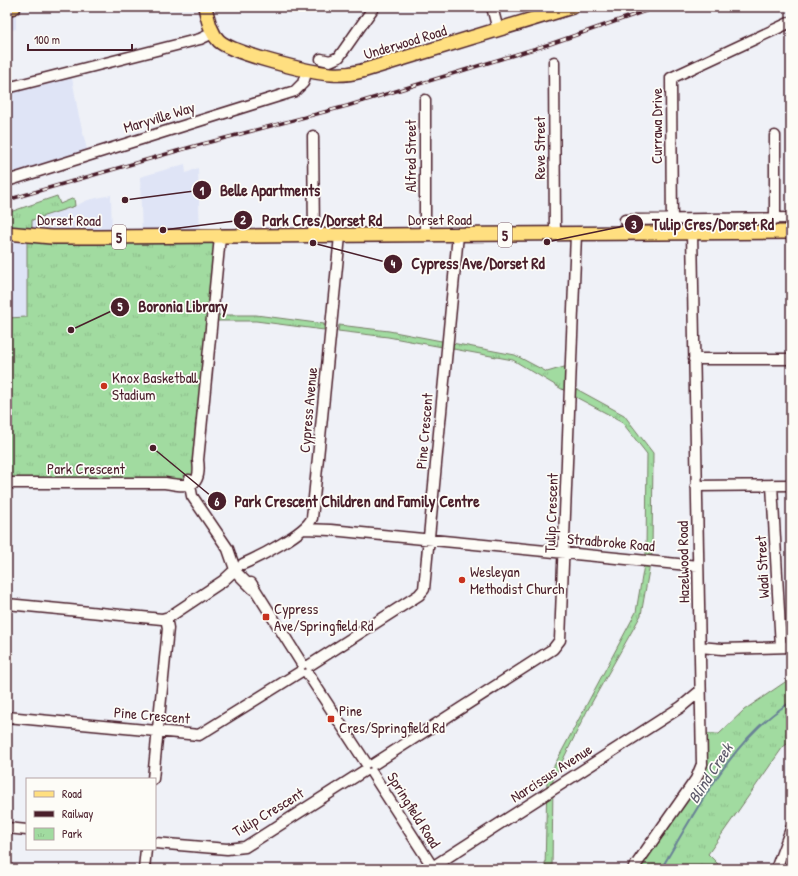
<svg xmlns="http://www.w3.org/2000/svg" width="798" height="876" font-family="'Patrick Hand',sans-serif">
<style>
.built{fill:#dfe4f6}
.park{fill:url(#park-tufts);stroke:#767d66}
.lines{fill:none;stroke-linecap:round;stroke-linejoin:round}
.stream{stroke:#698296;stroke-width:2}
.minor-casing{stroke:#4a1f2b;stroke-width:13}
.major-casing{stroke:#4a1f2b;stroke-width:16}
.minor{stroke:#fdfcf7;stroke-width:10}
.major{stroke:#ffdf80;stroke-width:13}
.rail-casing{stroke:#4a1f2b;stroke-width:3.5}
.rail{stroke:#fdfcf7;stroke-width:2;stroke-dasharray:6;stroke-linecap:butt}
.poi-dot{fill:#c8321e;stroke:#fdfcf7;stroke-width:1.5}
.labels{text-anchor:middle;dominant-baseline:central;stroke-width:3.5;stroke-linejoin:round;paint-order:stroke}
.shield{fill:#fdfcf7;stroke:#806168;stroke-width:1}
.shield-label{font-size:14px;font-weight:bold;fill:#4a1f2b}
.street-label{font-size:15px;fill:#4a1f2b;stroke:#fdfcf7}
.poi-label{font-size:15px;fill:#4a1f2b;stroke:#fdfcf7;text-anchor:start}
.water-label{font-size:16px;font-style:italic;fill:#5c596a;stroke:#fdfcf7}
.leader{fill:none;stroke:#4a1f2b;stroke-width:1.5}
.callout-dot{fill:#4a1f2b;stroke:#fdfcf7;stroke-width:1.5}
.mark-label{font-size:12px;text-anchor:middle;font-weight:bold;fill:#fff}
.callout-label{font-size:16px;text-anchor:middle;font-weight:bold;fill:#4a1f2b;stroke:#fdfcf7;stroke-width:3.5;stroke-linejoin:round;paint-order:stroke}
</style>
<defs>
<pattern id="park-tufts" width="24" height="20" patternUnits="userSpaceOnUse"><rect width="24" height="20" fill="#a1dba0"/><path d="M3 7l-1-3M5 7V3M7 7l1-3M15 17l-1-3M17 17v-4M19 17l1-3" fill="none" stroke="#8cbc8a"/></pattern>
</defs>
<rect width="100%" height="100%" fill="#eff1f7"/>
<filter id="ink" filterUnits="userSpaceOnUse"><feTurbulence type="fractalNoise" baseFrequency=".025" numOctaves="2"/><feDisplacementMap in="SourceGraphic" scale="8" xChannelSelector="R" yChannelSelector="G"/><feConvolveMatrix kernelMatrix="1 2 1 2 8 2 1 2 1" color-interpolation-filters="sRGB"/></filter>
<g filter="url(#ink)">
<path class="built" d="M 7,7 L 16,7 L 16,29 L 7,31 Z
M 71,72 L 78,112 L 88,154 L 7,181 L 7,88 Z
M 185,164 L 186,173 L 198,168 L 200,237 L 142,237 L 140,177 Z
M 111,195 L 112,237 L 32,236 L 32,220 L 73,207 L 88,200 Z
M 7,233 L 27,235 L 27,317 L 7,318 Z"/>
<path class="park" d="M 57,196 L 60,204 L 74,198 L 75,206 L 32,220 L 32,236 L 220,237 L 212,315 L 256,315 L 324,324 L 324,330 L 256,321 L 212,321 L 197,470 L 192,481 L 7,483 L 7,318 L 27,317 L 27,236 L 7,233 L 7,213 Z
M 339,325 L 389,331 L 515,355 L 547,372 L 571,365 L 571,386 L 624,415 L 653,453 L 652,553 L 641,615 L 587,711 L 553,780 L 552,869 L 545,869 L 547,779 L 636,612 L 646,553 L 647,454 L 621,421 L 570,394 L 513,360 L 388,337 L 338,331 Z
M 791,678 L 791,741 L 783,747 L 708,854 L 723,869 L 633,869 L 696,779 L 701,734 L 719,734 L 744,710 Z"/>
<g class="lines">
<path class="stream" d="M 661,869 C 695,813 733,736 791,702"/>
<defs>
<path id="minor" d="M 492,7 L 498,30
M 321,59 L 330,61 L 339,57 L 374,7
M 554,62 L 555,234
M 7,88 L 200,39 L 213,33
M 425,100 L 425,235
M 313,136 L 314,236
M 775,136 L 775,219
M 7,181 L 295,91 L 303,83 L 307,70
M 625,220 L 791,218
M 672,233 L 671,78 L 791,22
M 694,359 L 791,359
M 189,480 L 192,496 L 228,549 L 236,572 L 253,589
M 7,483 L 165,483 C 188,487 202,489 198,460 L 220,237
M 772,485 L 781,647
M 696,486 L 791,485
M 304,529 L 331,530 L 698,566
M 243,564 C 259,557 306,533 312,518 L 340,236
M 251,583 L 302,664
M 7,604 L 162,619 L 169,617 L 223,581 L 236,569
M 700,647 L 722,649 L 791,647
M 310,665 L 419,595 L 424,589 L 458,235
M 308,674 L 366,763
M 7,717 L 199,735 L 300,672
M 374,764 L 553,649 L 560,640 L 576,234
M 372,773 L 430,863
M 153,779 L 168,628 L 166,618
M 7,828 L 27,830
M 155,843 L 227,849 L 245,847 L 364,771
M 437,864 L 681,707 L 700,691
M 144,869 L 146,849
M 633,869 L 696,779 L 702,764 L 692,233
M 776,869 L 791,829"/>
<path id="major" d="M 205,7 C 208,19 210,32 219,41 C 232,53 311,73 331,74 C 342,75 351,74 362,71 L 572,7
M 7,9 L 14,7
M 7,233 L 51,237 L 97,237 L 791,232"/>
</defs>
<use href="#minor" class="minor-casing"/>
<use href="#major" class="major-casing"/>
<use href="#minor" class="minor"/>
<use href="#major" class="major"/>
<defs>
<path id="rail" d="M 7,200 L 191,147 L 347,106 L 550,44 L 657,7"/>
</defs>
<use href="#rail" class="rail-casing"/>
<use href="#rail" class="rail"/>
</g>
</g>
<g class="poi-dot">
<circle cx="104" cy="386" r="4"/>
<circle cx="462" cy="580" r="4"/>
<rect x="262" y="613" width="8" height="8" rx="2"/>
<rect x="327" y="715" width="8" height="8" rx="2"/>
</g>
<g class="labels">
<g class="shield">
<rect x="498" y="223" width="14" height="24" rx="3"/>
<rect x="112" y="225" width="14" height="24" rx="3"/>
</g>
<g class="shield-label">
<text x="505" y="235">5</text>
<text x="119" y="237">5</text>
</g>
<g class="street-label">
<text transform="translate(405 42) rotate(-17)">Underwood Road</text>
<text transform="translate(159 117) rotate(-17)">Maryville Way</text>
<text transform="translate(656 126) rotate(-90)">Currawa Drive</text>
<text transform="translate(539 148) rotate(-90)">Reve Street</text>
<text transform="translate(410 156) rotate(-90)">Alfred Street</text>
<text x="440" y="219">Dorset Road</text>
<text transform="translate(69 220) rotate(1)">Dorset Road</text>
<text transform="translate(308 410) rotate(-85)">Cypress Avenue</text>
<text transform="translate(424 431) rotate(-85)">Pine Crescent</text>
<text x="86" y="468">Park Crescent</text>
<text transform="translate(551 513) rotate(-88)">Tulip Crescent</text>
<text transform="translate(611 542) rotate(5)">Stradbroke Road</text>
<text transform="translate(683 562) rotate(-91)">Hazelwood Road</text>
<text transform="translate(762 567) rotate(-93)">Wadi Street</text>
<text transform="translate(152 715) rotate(5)">Pine Crescent</text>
<text transform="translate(551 773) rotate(-33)">Narcissus Avenue</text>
<text transform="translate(414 810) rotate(58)">Springfield Road</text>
<text transform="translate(268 812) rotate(-31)">Tulip Crescent</text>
</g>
<g class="poi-label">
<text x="112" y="377">Knox Basketball<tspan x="112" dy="17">Stadium</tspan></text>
<text x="470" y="571">Wesleyan<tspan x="470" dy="17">Methodist Church</tspan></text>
<text x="274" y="608">Cypress<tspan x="274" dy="17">Ave/Springfield Rd</tspan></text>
<text x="339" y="710">Pine<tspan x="339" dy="17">Cres/Springfield Rd</tspan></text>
</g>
<g class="water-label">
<text transform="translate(710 773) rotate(-57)">Blind Creek</text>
</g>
</g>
<path class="leader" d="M125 200L202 190M163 230L243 220M547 242L634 224M313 243L393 264M71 330L120 307M153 448L217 501"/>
<g class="callout-dot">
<circle cx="125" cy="200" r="4"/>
<circle cx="163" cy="230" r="4"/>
<circle cx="547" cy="242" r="4"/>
<circle cx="313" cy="243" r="4"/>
<circle cx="71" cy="330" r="4"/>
<circle cx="153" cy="448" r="4"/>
<circle cx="202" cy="190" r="10"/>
<circle cx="243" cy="220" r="10"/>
<circle cx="634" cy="224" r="10"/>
<circle cx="393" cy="264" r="10"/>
<circle cx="120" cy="307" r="10"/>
<circle cx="217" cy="501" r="10"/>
</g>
<g class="mark-label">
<text x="202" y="195">1</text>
<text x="243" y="224">2</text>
<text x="634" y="229">3</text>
<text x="393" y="268">4</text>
<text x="120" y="311">5</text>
<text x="217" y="506">6</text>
</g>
<g class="callout-label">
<text x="270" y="196">Belle Apartments</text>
<text x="322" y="226">Park Cres/Dorset Rd</text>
<text x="713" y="230">Tulip Cres/Dorset Rd</text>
<text x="478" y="269">Cypress Ave/Dorset Rd</text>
<text x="183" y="312">Boronia Library</text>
<text x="357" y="507">Park Crescent Children and Family Centre</text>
</g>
<rect width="798" height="876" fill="none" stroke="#fdfcf7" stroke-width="24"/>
<rect x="12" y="12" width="774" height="852" fill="none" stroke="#4a1f2b" stroke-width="1.5" filter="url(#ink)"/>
<rect x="26" y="778" width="130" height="72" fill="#fdfcf7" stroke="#b5a4a5"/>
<rect x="34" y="791" width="20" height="6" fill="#ffdf80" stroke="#b5a4a5"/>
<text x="62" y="798" font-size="12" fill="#4a1f2b">Road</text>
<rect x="34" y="811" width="20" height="6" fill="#4a1f2b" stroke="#b5a4a5"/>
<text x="62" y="818" font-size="12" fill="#4a1f2b">Railway</text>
<rect x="34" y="828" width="20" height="12" fill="url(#park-tufts)" stroke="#b5a4a5"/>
<text x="62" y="838" font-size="12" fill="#4a1f2b">Park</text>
<path d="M28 44v6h104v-6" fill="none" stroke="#4a1f2b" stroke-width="2"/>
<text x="34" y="44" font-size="12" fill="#4a1f2b" stroke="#fdfcf7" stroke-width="3" paint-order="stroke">100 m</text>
</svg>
